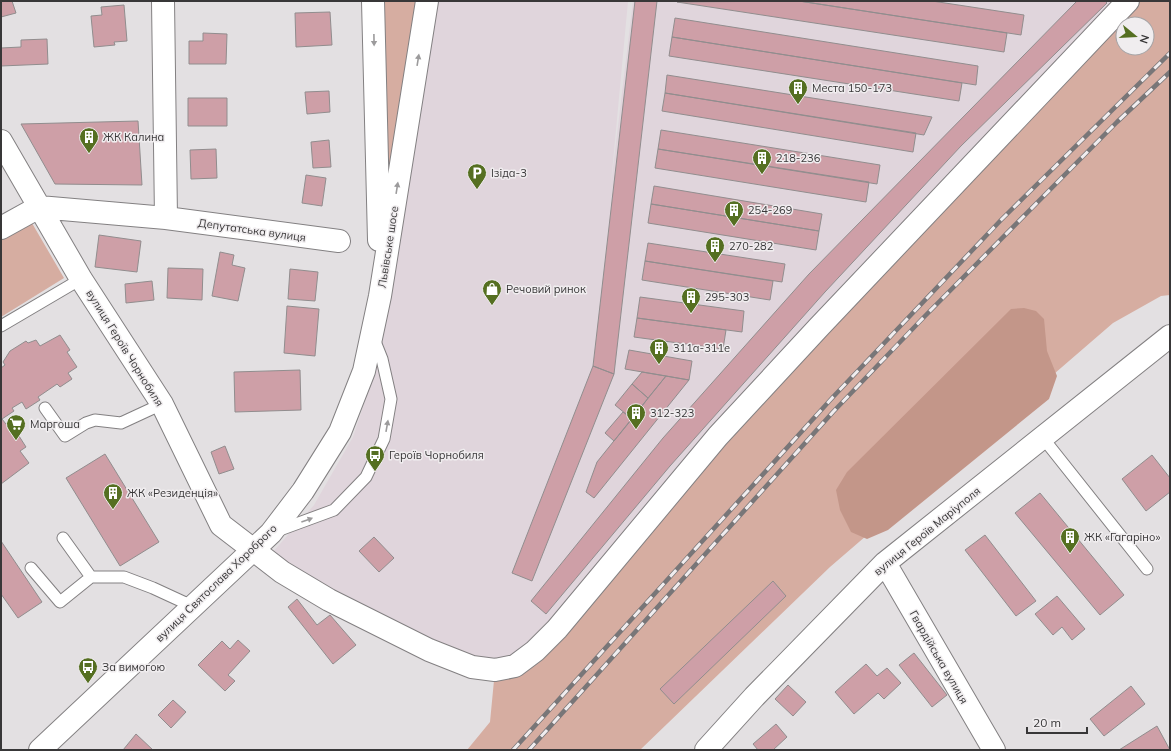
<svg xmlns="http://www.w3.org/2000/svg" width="1171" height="751" font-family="Mulish,sans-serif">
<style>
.built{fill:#e0d5dc}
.green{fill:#d6ada1;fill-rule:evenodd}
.forest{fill:#c39689}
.building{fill:#ce9fa7;stroke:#918d8e}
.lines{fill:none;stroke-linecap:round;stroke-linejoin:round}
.lane-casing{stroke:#838082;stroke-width:13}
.street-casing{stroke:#838082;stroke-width:24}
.primary-casing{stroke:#838082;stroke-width:24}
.lane{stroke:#fff;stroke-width:11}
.street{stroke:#fff;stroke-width:22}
.primary{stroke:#fff;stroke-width:22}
.rail-casing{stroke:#787678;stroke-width:4.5}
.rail{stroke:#f0edef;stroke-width:3;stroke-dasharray:9;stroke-linecap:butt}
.oneway{fill:#9c9b9c}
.labels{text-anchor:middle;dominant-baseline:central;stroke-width:3;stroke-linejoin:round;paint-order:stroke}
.poi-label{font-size:11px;fill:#383738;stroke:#f0edef;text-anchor:start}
.street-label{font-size:11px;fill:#383738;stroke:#f0edef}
</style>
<rect width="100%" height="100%" fill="#e3e0e2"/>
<path class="built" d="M 385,1 L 628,1 L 611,184 L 633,1 L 1128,1 L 557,629 L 495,670 L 266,560 L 314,505 L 353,437 L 374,374 Z"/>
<path class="green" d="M 373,1 L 427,1 L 380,296 Z
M 1128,1 L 1170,1 L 1170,295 L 1161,296 L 1113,323 L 830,567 L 640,750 L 467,750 L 490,722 L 495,670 L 515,666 ZM 1123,24 L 1147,24 L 1147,48 L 1123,48 Z
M 29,218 L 64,278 L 1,317 L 1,235 Z"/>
<path class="forest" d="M 1024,308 L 1036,311 L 1044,319 L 1047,351 L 1057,376 L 1049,399 L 888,530 L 867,539 L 851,532 L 840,510 L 836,490 L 847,472 L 1011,309 Z"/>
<path class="building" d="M 1,1 L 12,1 L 16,13 L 1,17 Z
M 635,1 L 657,1 L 614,374 L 593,366 Z
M 799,1 L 1007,33 L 1004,52 L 677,2 Z
M 799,1 L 932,1 L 1024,15 L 1021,35 Z
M 1077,1 L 1105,1 L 1107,3 L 961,146 L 825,292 L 670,466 L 546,614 L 531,601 L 663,438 L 809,274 Z
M 124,5 L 127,41 L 114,42 L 115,45 L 94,47 L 91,16 L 102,15 L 101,7 Z
M 330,12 L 332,45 L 296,47 L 295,13 Z
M 675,18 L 978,66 L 976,85 L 672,37 Z
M 203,33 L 227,34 L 226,64 L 189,64 L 189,41 L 203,41 Z
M 672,37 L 962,83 L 959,101 L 669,56 Z
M 47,39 L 48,64 L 1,66 L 1,48 L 21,47 L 21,40 Z
M 667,75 L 932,117 L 924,135 L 665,93 Z
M 329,91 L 330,112 L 307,114 L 305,92 Z
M 665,93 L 916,133 L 913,152 L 662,111 Z
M 188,98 L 227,98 L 227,126 L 188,126 Z
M 138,121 L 142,185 L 55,184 L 21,124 Z
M 661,130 L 880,165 L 877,184 L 658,149 Z
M 329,140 L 331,167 L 313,168 L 311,142 Z
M 216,149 L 217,178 L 191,179 L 190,150 Z
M 658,149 L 869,182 L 866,202 L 655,168 Z
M 306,175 L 326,178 L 322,206 L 302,203 Z
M 654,186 L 822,214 L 819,231 L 651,204 Z
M 651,204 L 819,231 L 816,250 L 648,223 Z
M 99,235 L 141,241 L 137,272 L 95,267 Z
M 648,243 L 785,264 L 782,282 L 645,261 Z
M 220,252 L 234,255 L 232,265 L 245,268 L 238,301 L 212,296 Z
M 645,261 L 773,281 L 770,300 L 642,280 Z
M 168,268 L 203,269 L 202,300 L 167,298 Z
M 290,269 L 318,272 L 315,301 L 288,299 Z
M 152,281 L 154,300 L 126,303 L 125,284 Z
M 640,297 L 744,311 L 742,332 L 637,318 Z
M 287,306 L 319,309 L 315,356 L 284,353 Z
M 637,318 L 726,330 L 723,349 L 634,337 Z
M 60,335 L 70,350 L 67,352 L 77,367 L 68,373 L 72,379 L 60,387 L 57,384 L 38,397 L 40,400 L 26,409 L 22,402 L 12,408 L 14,411 L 2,419 L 17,438 L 19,436 L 26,447 L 20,451 L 29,463 L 1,484 L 1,368 L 5,365 L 3,362 L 10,351 L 26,341 L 28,343 L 36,340 L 40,346 Z
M 629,350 L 692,361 L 689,380 L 625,369 Z
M 593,366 L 614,374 L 532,581 L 512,573 Z
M 300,370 L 301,410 L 235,412 L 234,372 Z
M 642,372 L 666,376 L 648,398 L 632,384 Z
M 666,376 L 689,380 L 594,498 L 586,492 L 597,462 Z
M 632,384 L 648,398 L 632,419 L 615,405 Z
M 623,412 L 632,419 L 614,441 L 605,433 Z
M 225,446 L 234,469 L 219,474 L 211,452 Z
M 105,454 L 159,542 L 120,566 L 66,478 Z
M 1152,455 L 1170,478 L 1170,492 L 1146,511 L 1122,479 Z
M 1040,493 L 1124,595 L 1100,615 L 1015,513 Z
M 985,535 L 1036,601 L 1016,616 L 965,550 Z
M 374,537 L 394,558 L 379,572 L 359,551 Z
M 1,541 L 42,602 L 18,618 L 1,594 Z
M 773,581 L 786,596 L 674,704 L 660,689 Z
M 1057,596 L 1085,629 L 1072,640 L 1062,627 L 1053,635 L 1035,614 Z
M 297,599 L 317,625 L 330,615 L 356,645 L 333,664 L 288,607 Z
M 238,640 L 250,651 L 228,675 L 235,681 L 225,691 L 198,665 L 222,641 L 230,649 Z
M 914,653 L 947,695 L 932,707 L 899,665 Z
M 866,664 L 877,676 L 887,668 L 901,683 L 884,699 L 878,693 L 854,714 L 835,692 Z
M 788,685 L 806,702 L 793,716 L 775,699 Z
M 1131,686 L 1145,704 L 1104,736 L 1090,719 Z
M 173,700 L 186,712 L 171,728 L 158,715 Z
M 776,724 L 787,737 L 773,750 L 758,750 L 753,744 Z
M 1157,726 L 1170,750 L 1119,750 Z
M 136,734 L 153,750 L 123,750 Z"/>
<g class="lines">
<defs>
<path id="lane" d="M 1,326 L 81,279
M 45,408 L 65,436 L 86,423 L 95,420 L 121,423 L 162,404
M 1043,438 L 1147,569
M 277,531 L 334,510 L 366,477 L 384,439 L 391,399 L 382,359 L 374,339
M 63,538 L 91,577 L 124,577 L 153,588 L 192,606
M 31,568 L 60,602 L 91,577"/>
<path id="street" d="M 163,1 L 166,218
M 1,141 L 81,279 L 162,404 L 221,525 L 282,572 L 329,600 L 429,650 L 472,667 L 495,670 L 515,666 L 535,651 L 557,629 L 718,436 L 818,328 L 1128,1
M 1,228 L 39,207 L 166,218 L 339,241
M 885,563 L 994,750
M 706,750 L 754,697 L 885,563 L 1170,336"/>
<path id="primary" d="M 373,1 L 379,240
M 40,750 L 271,533 L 303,491 L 340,432 L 364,371 L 380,296 L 427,1"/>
</defs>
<use href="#lane" class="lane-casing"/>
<use href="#street" class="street-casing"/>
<use href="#primary" class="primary-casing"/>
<use href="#lane" class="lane"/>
<use href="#street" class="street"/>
<use href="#primary" class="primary"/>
<defs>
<path id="rail" d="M 513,750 L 833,397 L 1001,220 L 1170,53
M 529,750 L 833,412 L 925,316 L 1117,122 L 1170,72"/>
</defs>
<use href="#rail" class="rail-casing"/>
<use href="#rail" class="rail"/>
</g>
<defs><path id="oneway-solid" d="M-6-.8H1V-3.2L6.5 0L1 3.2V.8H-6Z"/></defs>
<g class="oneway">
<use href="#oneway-solid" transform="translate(374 40) rotate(89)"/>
<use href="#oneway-solid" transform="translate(418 60) rotate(-81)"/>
<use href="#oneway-solid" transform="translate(397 188) rotate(-81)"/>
<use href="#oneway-solid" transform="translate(387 426) rotate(-80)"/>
<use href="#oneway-solid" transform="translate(307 520) rotate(-20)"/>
</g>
<defs>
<symbol id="building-pin" viewBox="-11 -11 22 30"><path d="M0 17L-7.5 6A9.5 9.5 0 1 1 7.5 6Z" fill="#556f21" stroke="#f0edef"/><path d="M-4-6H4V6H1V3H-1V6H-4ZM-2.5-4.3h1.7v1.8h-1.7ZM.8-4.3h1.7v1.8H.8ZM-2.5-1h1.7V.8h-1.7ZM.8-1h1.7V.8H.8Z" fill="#fff"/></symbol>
<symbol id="parking-pin" viewBox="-11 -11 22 30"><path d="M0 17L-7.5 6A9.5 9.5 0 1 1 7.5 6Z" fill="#556f21" stroke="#f0edef"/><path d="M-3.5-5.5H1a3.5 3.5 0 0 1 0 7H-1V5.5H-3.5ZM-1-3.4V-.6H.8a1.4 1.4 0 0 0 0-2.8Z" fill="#fff"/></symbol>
<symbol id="shop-pin" viewBox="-11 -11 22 30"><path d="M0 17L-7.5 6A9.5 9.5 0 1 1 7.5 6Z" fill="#556f21" stroke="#f0edef"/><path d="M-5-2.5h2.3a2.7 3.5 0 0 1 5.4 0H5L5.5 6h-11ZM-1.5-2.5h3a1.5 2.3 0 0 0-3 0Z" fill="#fff"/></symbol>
<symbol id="supermarket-pin" viewBox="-11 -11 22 30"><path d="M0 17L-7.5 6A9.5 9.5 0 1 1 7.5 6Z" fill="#556f21" stroke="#f0edef"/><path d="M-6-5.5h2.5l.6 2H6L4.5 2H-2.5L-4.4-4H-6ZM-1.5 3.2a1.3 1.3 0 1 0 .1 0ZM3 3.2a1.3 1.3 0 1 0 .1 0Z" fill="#fff"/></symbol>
<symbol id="bus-pin" viewBox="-11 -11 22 30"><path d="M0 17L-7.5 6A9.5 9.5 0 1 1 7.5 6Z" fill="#556f21" stroke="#f0edef"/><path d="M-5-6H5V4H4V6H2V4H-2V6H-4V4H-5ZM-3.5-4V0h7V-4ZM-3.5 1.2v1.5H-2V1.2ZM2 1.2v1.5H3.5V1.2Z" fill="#fff"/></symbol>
</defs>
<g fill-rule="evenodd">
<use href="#building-pin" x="787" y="77" width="22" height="30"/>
<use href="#building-pin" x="78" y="126" width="22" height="30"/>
<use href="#building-pin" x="751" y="147" width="22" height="30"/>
<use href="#parking-pin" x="466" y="162" width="22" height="30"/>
<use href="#building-pin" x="723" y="199" width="22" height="30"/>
<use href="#building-pin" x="704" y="235" width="22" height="30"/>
<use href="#shop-pin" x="481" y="278" width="22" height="30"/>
<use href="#building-pin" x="680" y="286" width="22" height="30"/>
<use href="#building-pin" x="648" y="337" width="22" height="30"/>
<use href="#building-pin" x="625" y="402" width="22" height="30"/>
<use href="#supermarket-pin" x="5" y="413" width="22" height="30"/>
<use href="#bus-pin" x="364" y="444" width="22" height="30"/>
<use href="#building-pin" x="102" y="482" width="22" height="30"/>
<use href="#building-pin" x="1059" y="526" width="22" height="30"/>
<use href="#bus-pin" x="77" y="656" width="22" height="30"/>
</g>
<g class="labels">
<g class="poi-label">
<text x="812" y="88">Места 150-173</text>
<text x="103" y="137">ЖК Калина</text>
<text x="776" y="158">218-236</text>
<text x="491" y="173">Ізіда-3</text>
<text x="748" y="210">254-269</text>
<text x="729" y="246">270-282</text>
<text x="506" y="289">Речовий ринок</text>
<text x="705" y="297">295-303</text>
<text x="673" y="348">311а-311е</text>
<text x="650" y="413">312-323</text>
<text x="30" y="424">Маргоша</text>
<text x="389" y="455">Героїв Чорнобиля</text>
<text x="127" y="493">ЖК «Резиденція»</text>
<text x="1084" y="537">ЖК «Гагаріно»</text>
<text x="102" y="667">За вимогою</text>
</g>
<g class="street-label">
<text transform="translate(252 230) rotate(8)">Депутатська вулиця</text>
<text transform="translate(388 247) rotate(-81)">Львівське шосе</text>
<text transform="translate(125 348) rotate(58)">вулиця Героїв Чорнобиля</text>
<text transform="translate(927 531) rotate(-39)">вулиця Героїв Маріуполя</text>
<text transform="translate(216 583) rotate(-44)">вулиця Святослава Хороброго</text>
<text transform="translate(939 657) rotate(60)">Гвардійська вулиця</text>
</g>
</g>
<rect width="1171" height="751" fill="none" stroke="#383738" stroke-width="4"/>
<g transform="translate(1135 36) rotate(108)"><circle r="19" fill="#f0edef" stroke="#a6a4a6"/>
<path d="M0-3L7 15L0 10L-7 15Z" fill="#556f21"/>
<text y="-6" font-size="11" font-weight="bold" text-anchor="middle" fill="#383738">N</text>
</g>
<path d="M1027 727v6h60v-6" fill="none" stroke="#383738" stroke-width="2"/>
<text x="1033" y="727" font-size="12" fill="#383738" stroke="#f0edef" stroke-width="3" paint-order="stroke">20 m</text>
</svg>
